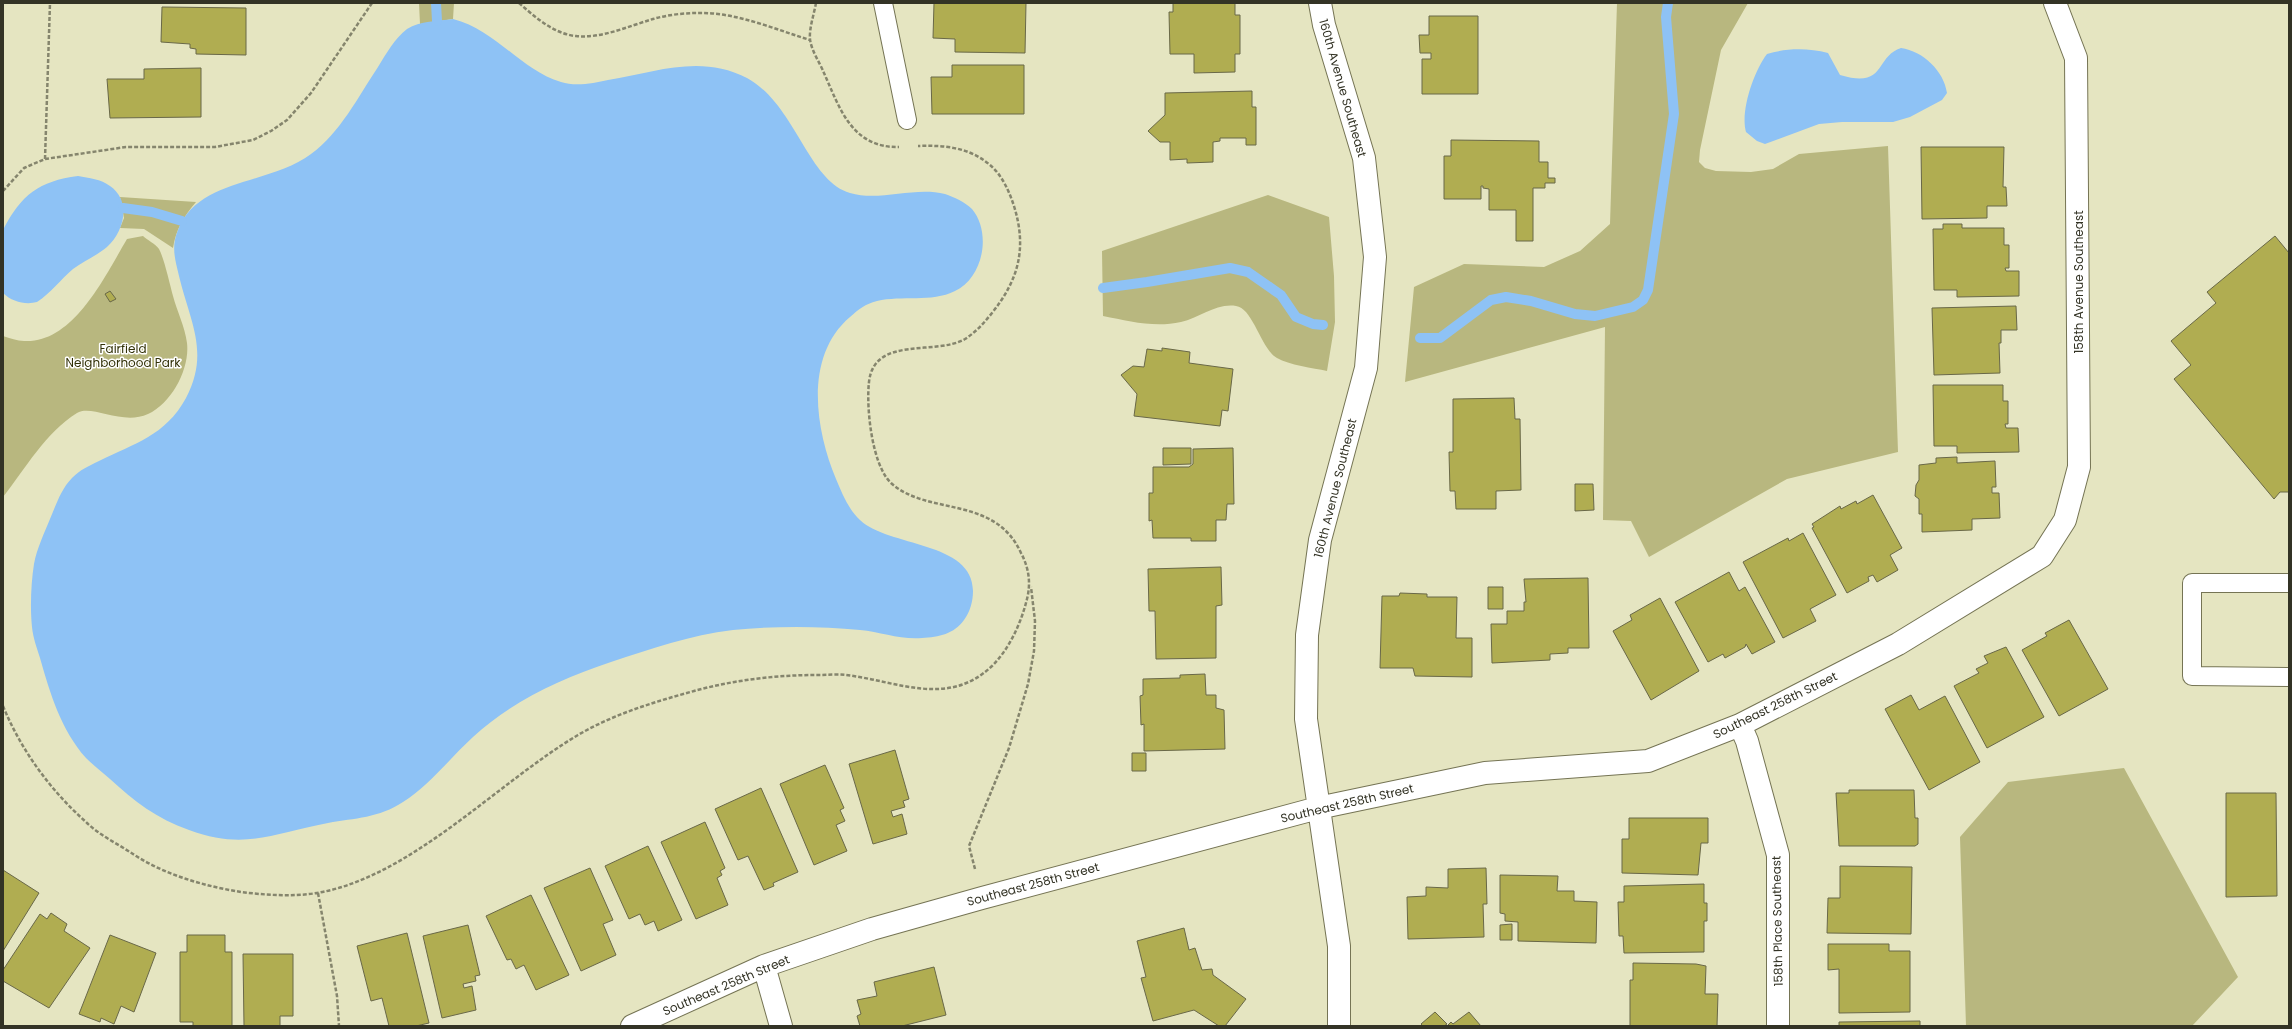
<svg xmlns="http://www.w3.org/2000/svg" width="2292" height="1029" font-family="Poppins,sans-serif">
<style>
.green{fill:#b8b77f}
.water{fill:#8ec2f5}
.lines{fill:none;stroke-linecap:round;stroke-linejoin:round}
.stream{stroke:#8ec2f5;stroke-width:10}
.building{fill:#b0ad51;stroke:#696848}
.lane-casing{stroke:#757454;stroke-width:20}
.street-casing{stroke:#757454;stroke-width:24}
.path{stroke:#85856d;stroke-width:2.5;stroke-dasharray:4 2;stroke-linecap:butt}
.lane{stroke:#fff;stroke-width:18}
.street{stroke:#fff;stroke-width:22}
.labels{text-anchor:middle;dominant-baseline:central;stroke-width:3;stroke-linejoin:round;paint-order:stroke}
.street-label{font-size:12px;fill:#333325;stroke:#fff}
.park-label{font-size:12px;fill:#323108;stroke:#fff}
</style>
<rect width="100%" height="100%" fill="#e5e5c1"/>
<path class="green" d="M 419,3 L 454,3 L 453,19 L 420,24 Z
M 1617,3 L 1748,3 L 1721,50 L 1700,150 L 1699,162 L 1705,168 L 1716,171 L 1751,172 L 1773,169 L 1799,154 L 1888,146 L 1898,452 L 1787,479 L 1649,557 L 1631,521 L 1603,520 L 1605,327 L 1405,382 L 1414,287 L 1464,264 L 1544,267 L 1580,251 L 1610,224 Z
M 1268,195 L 1329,217 L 1334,276 L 1335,322 L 1327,371 C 1313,368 1289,365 1277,358 C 1261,349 1253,308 1236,306 C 1216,303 1200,318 1181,322 C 1154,328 1129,321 1103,316 L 1102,251 Z
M 120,197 L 196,202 C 184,216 176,229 173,248 L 144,229 L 120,228 L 124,218 Z
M 143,236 C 147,240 156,244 159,249 C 164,258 170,285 173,296 C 177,311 185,327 187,343 C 190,368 172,403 148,414 C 122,426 92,404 77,413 C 46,432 25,469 3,497 L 3,336 C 10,338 17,341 24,341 C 74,344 106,274 127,239 Z
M 2124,768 L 2238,977 L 2192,1026 L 1966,1026 L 1960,837 L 2008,782 Z"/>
<path class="water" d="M 453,19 C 496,30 522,71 561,82 C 576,87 594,83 608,80 C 656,72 701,54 747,78 C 795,104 808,181 850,193 C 880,202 914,186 945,194 C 954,197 965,202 972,209 C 992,233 983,278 955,291 C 931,303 902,295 877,301 C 865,304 859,309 850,317 C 804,356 815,429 836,479 C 842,493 848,509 860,520 C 888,547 973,541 973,591 C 973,601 970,612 964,620 C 954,634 939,637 922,638 C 901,640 881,632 860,630 C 819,626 774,626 733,630 C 690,635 651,649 611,662 C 560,679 512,701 473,737 C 450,758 429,786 403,802 C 379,818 355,818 328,823 C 273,833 246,851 189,830 C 157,819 134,801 110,779 C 102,772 93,765 86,758 C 61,730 50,693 40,658 C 37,648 33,638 32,627 C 30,608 31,583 34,564 C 37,548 44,534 50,519 C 56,505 61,489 72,478 C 81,469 87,467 99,461 C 135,443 165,436 186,398 C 210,352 190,322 179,276 C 175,259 171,247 178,230 C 198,178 270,185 311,154 C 340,133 358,97 378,67 C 386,54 395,38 407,29 C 420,21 438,21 453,19 Z
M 1901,48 C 1923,51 1944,71 1947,93 L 1942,100 L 1910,117 L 1893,122 L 1842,122 L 1819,124 L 1765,144 L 1757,141 L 1746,132 C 1740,111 1754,71 1767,54 C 1787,48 1808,48 1828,53 L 1840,75 C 1887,89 1874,57 1901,48 Z
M 78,176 C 89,178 101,179 110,186 C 132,201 124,232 107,247 C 96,256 84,261 73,269 C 60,280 51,293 37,302 C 26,305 12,302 3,293 L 3,230 C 21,195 39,181 78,176 Z"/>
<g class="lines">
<path class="stream" d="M 436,3 L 437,21
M 123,208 L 152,212 L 182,221
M 1103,288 L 1147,282 L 1230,268 L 1248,272 L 1281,295 L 1296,317 L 1313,324 L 1323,325
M 1420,338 L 1440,338 L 1491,300 L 1506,297 L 1531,301 L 1575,314 L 1595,316 L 1633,307 L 1643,300 L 1648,290 L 1674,114 L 1666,17 L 1668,3"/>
</g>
<path class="building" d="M 934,3 L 1026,3 L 1025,53 L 955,52 L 955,39 L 933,38 Z
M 1173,3 L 1235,3 L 1235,15 L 1240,15 L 1240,54 L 1235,54 L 1235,72 L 1194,73 L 1194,54 L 1170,54 L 1169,12 L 1173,12 Z
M 162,7 L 246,8 L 246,55 L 196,54 L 196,49 L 190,48 L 190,44 L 161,42 Z
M 1429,16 L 1478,16 L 1478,94 L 1422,94 L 1422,59 L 1431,59 L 1431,53 L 1420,53 L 1419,35 L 1429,35 Z
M 952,65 L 1024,65 L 1024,114 L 932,114 L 931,77 L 952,77 Z
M 201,68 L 201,117 L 110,118 L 107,79 L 144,79 L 144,69 Z
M 1252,91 L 1252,107 L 1256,107 L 1256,145 L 1246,145 L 1246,138 L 1220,138 L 1220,141 L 1213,142 L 1213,162 L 1187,163 L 1187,159 L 1170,160 L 1170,142 L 1160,142 L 1148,131 L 1165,115 L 1165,93 Z
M 1451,140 L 1539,141 L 1539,162 L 1548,162 L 1548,178 L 1555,178 L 1555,183 L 1545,183 L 1545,188 L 1533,188 L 1533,241 L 1516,241 L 1516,210 L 1489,210 L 1489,189 L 1483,188 L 1483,186 L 1481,186 L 1481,199 L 1444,199 L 1444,156 L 1451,156 Z
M 1921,147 L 2004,147 L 2003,187 L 2006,187 L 2007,206 L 1987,206 L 1987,218 L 1922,219 Z
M 1943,224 L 1962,224 L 1962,228 L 2004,228 L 2004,245 L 2009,245 L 2009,268 L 2005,268 L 2006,271 L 2019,271 L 2019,296 L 1957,297 L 1957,290 L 1934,290 L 1933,229 L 1943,229 Z
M 2275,236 L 2289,253 L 2289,492 L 2280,492 L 2274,499 L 2174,379 L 2191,365 L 2171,341 L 2216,303 L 2207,292 Z
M 110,291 L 116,299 L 110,302 L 105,294 Z
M 2016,306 L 2017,330 L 2001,330 L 2001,343 L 1999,343 L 2000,373 L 1934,375 L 1932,308 Z
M 1162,348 L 1190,352 L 1189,363 L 1233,369 L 1228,411 L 1222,410 L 1220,426 L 1134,416 L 1137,394 L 1121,375 L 1133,366 L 1144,367 L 1147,349 L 1162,351 Z
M 1933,385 L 2003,385 L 2003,401 L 2008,401 L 2008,424 L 2005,424 L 2006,428 L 2018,428 L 2019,452 L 1957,453 L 1957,446 L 1934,446 Z
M 1514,398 L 1515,419 L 1520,419 L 1521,490 L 1496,491 L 1496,509 L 1456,509 L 1455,491 L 1450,491 L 1449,452 L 1453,452 L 1453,399 Z
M 1163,448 L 1191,448 L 1191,464 L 1163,465 Z
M 1233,448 L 1234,504 L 1227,504 L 1226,520 L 1216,520 L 1216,541 L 1191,541 L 1191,538 L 1153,538 L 1152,520 L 1149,521 L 1149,493 L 1153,493 L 1153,467 L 1189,467 L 1193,464 L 1193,449 Z
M 1957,457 L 1957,463 L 1995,461 L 1996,487 L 1992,487 L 1992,493 L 1999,493 L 2000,518 L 1972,519 L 1972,530 L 1922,532 L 1922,514 L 1919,514 L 1919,499 L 1915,496 L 1916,485 L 1919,480 L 1919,465 L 1936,463 L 1936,458 Z
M 1575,484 L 1593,484 L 1594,510 L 1575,511 Z
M 1873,495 L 1902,548 L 1890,555 L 1898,570 L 1877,582 L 1873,575 L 1868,577 L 1869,581 L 1847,593 L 1812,528 L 1814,527 L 1812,524 L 1840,506 L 1841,509 L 1856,501 L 1857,504 Z
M 1803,533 L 1836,595 L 1810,609 L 1816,621 L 1783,638 L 1743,562 L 1788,538 L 1789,541 Z
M 1221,567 L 1222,605 L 1216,606 L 1216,658 L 1156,659 L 1155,611 L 1149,611 L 1148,569 Z
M 1729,572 L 1739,591 L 1745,587 L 1775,642 L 1752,654 L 1746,644 L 1745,647 L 1725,658 L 1723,654 L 1708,662 L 1675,602 Z
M 1588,578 L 1589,648 L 1568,648 L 1568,653 L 1550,654 L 1550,660 L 1492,663 L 1491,624 L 1507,624 L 1507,611 L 1524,611 L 1524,602 L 1526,602 L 1524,579 Z
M 1488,587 L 1503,587 L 1503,609 L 1488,609 Z
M 1400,593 L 1427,594 L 1427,597 L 1457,597 L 1456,638 L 1472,638 L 1472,677 L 1415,676 L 1413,668 L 1380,668 L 1382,596 L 1399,596 Z
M 1660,598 L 1699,671 L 1651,700 L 1613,631 L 1632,620 L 1630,615 Z
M 2069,620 L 2108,689 L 2059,716 L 2022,650 L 2047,636 L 2045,633 Z
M 2006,647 L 2044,717 L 1987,748 L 1954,686 L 1979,673 L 1976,669 L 1988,663 L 1984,656 Z
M 1205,674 L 1206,695 L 1216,695 L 1216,708 L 1224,710 L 1225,749 L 1144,751 L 1144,724 L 1141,725 L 1140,696 L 1143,695 L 1143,679 L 1180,678 L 1180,675 Z
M 1911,695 L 1919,710 L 1945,696 L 1980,762 L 1929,790 L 1885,709 Z
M 895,750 L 909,799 L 903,801 L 905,807 L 891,811 L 893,817 L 902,814 L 907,834 L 873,844 L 849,764 Z
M 1132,753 L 1146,753 L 1146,771 L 1132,771 Z
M 825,765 L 844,808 L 840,810 L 845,821 L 836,825 L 847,851 L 814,865 L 780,784 Z
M 761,788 L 798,872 L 773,883 L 774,886 L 764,890 L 748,856 L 738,860 L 715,809 Z
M 1849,790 L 1914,790 L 1915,818 L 1918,818 L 1918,844 L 1915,846 L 1839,846 L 1836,793 L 1849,793 Z
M 2226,793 L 2276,793 L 2277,896 L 2226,897 Z
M 1629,818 L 1708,818 L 1708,843 L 1701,843 L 1698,875 L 1622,873 L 1622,839 L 1629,839 Z
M 705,822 L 725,868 L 720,871 L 722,875 L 717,878 L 728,905 L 696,919 L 661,842 Z
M 648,846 L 682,920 L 658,931 L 654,921 L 645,925 L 640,914 L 629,919 L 605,866 Z
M 1840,866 L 1912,867 L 1911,934 L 1827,933 L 1828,898 L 1840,898 Z
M 590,868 L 613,920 L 603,924 L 616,955 L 581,971 L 544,888 Z
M 1486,868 L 1487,904 L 1483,904 L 1484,937 L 1408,939 L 1407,897 L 1426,896 L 1426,887 L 1448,888 L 1448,869 Z
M 3,870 L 39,893 L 3,951 Z
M 1500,875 L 1558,876 L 1557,891 L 1574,891 L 1574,901 L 1597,902 L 1596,943 L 1518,941 L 1518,922 L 1505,921 L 1505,914 L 1500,913 Z
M 1704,884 L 1704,903 L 1707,903 L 1707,921 L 1704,921 L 1704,952 L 1624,953 L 1623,936 L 1619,936 L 1618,902 L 1624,902 L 1624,886 Z
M 531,895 L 569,975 L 536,990 L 524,965 L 516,969 L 511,959 L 507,960 L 486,916 Z
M 51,913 L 67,924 L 64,931 L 90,948 L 49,1008 L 3,981 L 3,970 L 40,914 L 47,919 Z
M 1512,924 L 1512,940 L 1500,940 L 1500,925 Z
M 468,925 L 480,975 L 475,976 L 476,981 L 463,984 L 464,988 L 472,986 L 476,1010 L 442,1018 L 423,936 Z
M 1184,928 L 1189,950 L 1195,948 L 1202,970 L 1212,969 L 1213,975 L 1246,999 L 1225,1026 L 1219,1026 L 1194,1010 L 1153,1021 L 1141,978 L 1146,977 L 1137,941 Z
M 407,933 L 429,1023 L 416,1026 L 389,1026 L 382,998 L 371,1001 L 357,946 Z
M 110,935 L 156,953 L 134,1012 L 121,1006 L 114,1024 L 101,1018 L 100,1022 L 79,1014 Z
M 187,935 L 225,935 L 225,952 L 232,952 L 232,1026 L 193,1026 L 193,1022 L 180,1022 L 180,952 L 187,952 Z
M 1828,944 L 1889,944 L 1889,951 L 1910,951 L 1910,1012 L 1839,1013 L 1839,969 L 1828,970 Z
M 243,954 L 293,954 L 293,1016 L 280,1016 L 280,1026 L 244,1026 Z
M 1633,963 L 1696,964 L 1706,966 L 1705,994 L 1718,994 L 1717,1026 L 1630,1026 L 1630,980 L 1633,980 Z
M 934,967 L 946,1015 L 902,1026 L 860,1026 L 857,1016 L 861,1014 L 857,1000 L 877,996 L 874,982 Z
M 1435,1012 L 1447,1024 L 1444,1026 L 1423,1026 L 1421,1024 Z
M 1469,1012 L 1481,1026 L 1447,1026 L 1451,1022 L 1453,1024 Z
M 1920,1021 L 1920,1026 L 1839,1026 L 1839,1022 Z"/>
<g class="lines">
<defs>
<path id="lane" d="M 883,3 L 907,120
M 2289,583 L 2192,583 L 2192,676 L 2289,677"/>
<path id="street" d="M 1320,3 L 1324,25 L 1364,158 L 1375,257 L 1366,368 L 1320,540 L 1307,635 L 1306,719 L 1339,946 L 1339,1026
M 1740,725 L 1747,741 L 1778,855 L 1778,1026
M 764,966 L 781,1026
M 632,1026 L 764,966 L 872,929 L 982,898 L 1318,808 L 1485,773 L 1648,761 L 1740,725 L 1898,644 L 2042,556 L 2065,520 L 2079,467 L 2076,58 L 2055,3"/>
</defs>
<use href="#lane" class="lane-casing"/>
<use href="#street" class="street-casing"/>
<path class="path" d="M 519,3 C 535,17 554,34 576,36 C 601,39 629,26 653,19 C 667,15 683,13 698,13 C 736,12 774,29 810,40
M 816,3 C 814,14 809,29 810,39 C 811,50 820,63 824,73 C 840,109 852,148 899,147
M 45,159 L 50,3
M 3,191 L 24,168 L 45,159 L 126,147 L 215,147 L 253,140 L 271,131 L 287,120 L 311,93 L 372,3
M 3,706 C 21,750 50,790 86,822 C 99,835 118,844 133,854 C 165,875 204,886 241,892 C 266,895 292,897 317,893 C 411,877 497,783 578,735 C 614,714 654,702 694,691 C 734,680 776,675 817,675 C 827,675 837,674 846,675 C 897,681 948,708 992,666 C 1010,648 1021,623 1027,599 C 1031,583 1029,568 1021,553 C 995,495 927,516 891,483 C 872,465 866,408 869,382 C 874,335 936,356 965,339 C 976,332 984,323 992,313 C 1019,279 1027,248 1014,206 C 1009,191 1002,175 990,165 C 969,147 944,145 918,146
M 975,869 L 969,846 L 1009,748 L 1028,684 L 1034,651 L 1035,621 L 1031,587
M 318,893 L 337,996 L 339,1026"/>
<use href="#lane" class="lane"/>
<use href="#street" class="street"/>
</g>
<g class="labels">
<g class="street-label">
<text transform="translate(1343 88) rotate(74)">160th Avenue Southeast</text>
<text transform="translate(2078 282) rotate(-90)">158th Avenue Southeast</text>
<text transform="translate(1335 488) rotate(-76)">160th Avenue Southeast</text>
<text transform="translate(1775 705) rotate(-26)">Southeast 258th Street</text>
<text transform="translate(1347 803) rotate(-13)">Southeast 258th Street</text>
<text transform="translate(1033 884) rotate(-15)">Southeast 258th Street</text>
<text transform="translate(1777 921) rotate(-91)">158th Place Southeast</text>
<text transform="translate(726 985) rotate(-23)">Southeast 258th Street</text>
</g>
<g class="park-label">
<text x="123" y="348">Fairfield<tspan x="123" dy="14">Neighborhood Park</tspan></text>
</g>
</g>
<rect width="2292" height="1029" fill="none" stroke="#333325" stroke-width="8"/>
</svg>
